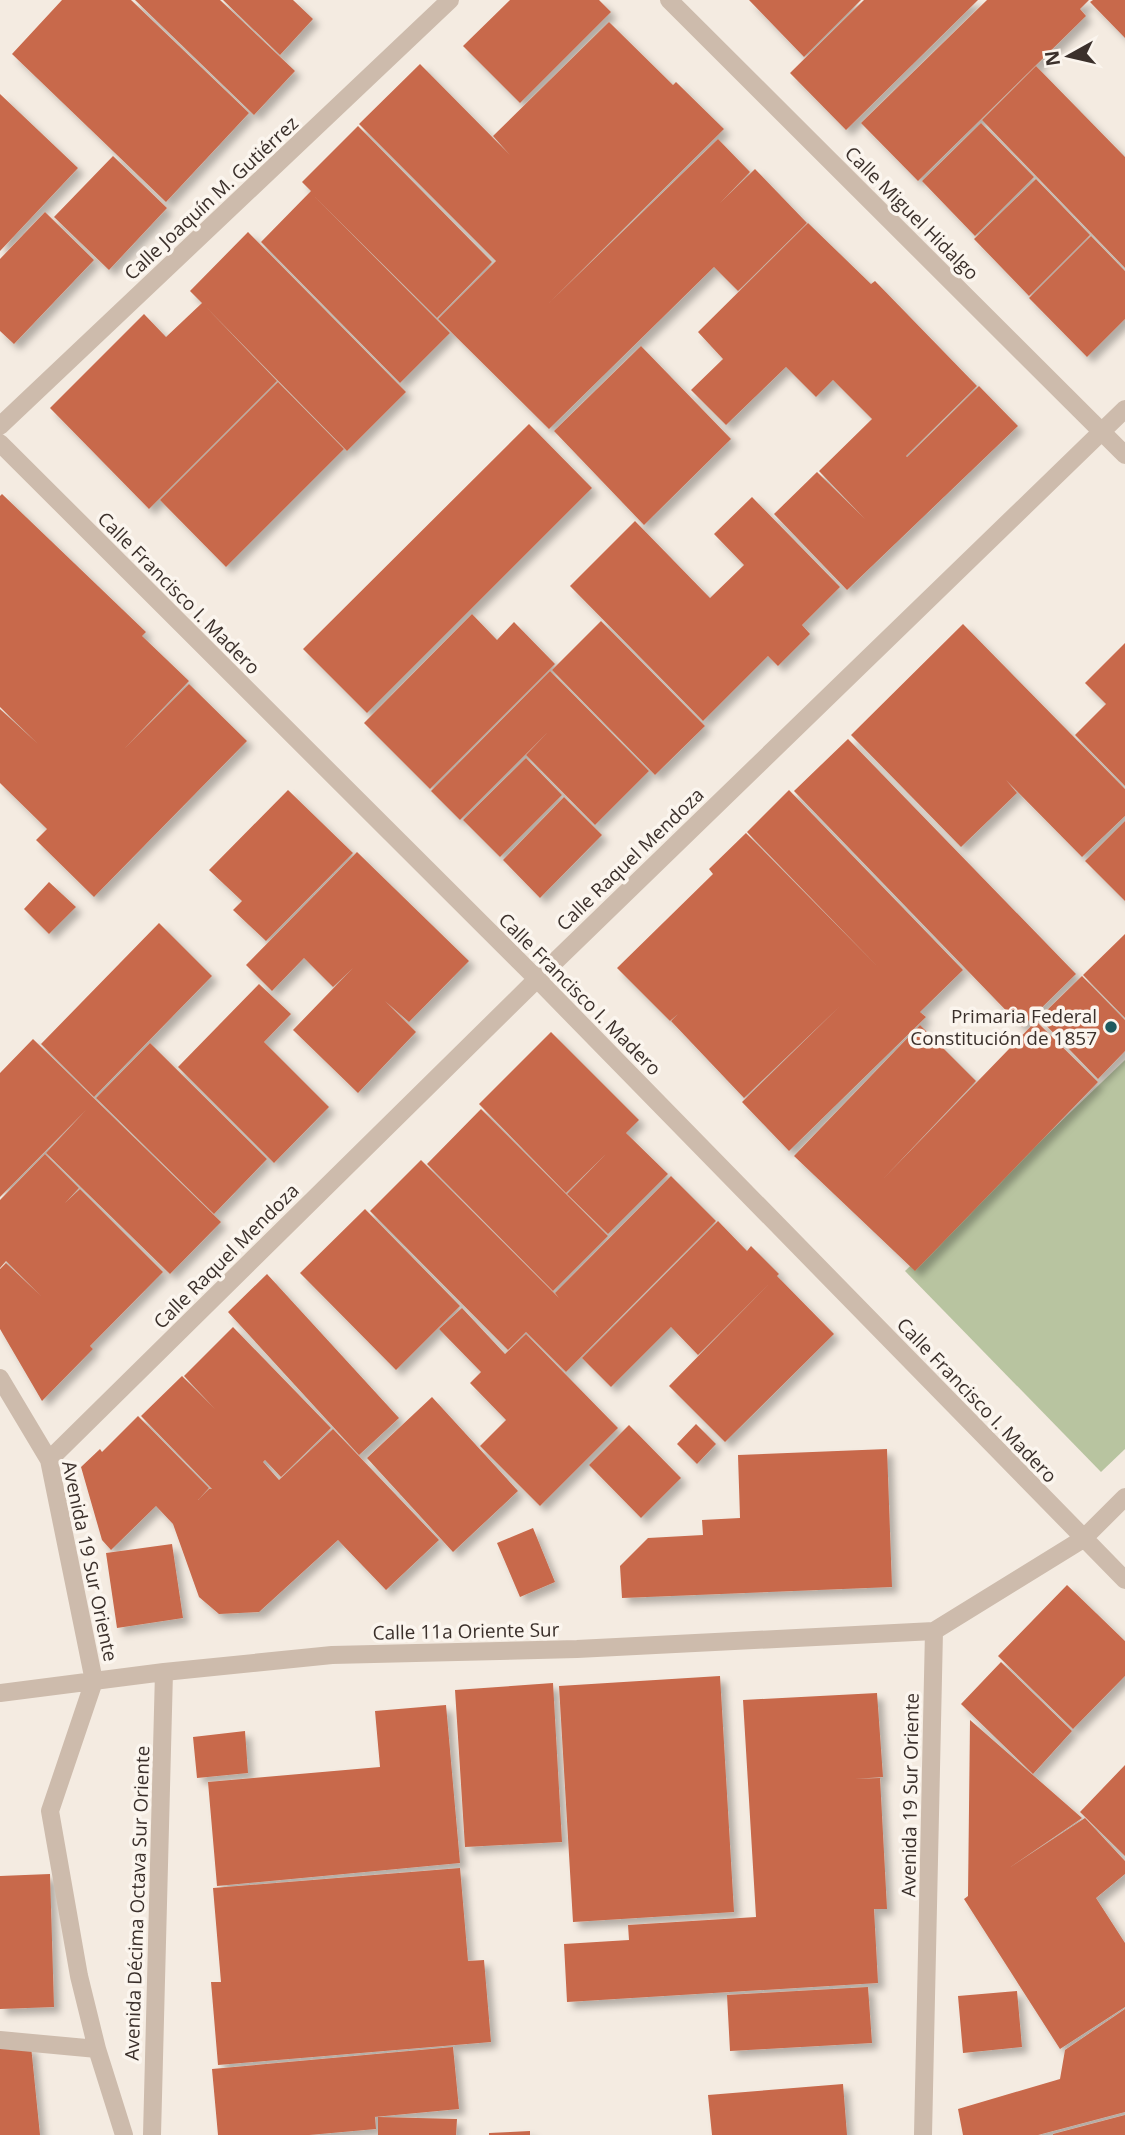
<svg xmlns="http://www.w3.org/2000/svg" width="1125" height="2135" font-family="'Open Sans',sans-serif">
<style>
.green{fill:#b8c4a0}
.building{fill:#c8694b;filter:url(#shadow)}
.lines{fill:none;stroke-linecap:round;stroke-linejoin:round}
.street{stroke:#cdbbac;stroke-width:18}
.poi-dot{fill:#1f5a5e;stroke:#fbf5ee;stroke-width:2.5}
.labels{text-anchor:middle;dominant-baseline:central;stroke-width:7;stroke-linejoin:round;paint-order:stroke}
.street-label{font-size:19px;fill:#3b302b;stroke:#fbf5ee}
.poi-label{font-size:19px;fill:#3b302b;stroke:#fbf5ee;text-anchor:end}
</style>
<defs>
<filter id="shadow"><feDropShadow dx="6" dy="6" stdDeviation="3.5" flood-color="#0004"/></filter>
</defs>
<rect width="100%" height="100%" fill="#f4ebe1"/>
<path class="green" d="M 1125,1060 L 1125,1449 L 1101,1472 L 905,1271 Z"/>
<path class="building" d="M 62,0 L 131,0 L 249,113 L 166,202 L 12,54 Z
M 135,0 L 220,0 L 295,71 L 254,115 Z
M 223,0 L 293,0 L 313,19 L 280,55 Z
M 510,0 L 599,0 L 611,12 L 520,103 L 463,46 Z
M 749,0 L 861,0 L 804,57 Z
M 864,0 L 978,0 L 846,130 L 790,73 Z
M 987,0 L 1089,0 L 1080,9 L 1086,16 L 918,181 L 861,123 Z
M 1093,0 L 1125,0 L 1125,38 L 1090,2 Z
M 609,22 L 673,85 L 676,82 L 724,129 L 549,303 L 718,139 L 750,172 L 720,203 L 755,169 L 807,223 L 738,291 L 714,267 L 549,429 L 438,319 L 496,261 L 359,124 L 420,64 L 510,155 L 493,136 Z
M 1036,66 L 1125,157 L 1125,268 L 982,120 Z
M 0,94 L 78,168 L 0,251 Z
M 981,123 L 1034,177 L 975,236 L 922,181 Z
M 358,126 L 492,262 L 437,318 L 314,196 L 450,333 L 400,383 L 261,242 L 311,191 L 302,182 Z
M 113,156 L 167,208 L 109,270 L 54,217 Z
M 1036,179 L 1090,235 L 1029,296 L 974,239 Z
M 45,212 L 94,260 L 14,344 L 0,331 L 0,259 Z
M 808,223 L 871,284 L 875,281 L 977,386 L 906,456 L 907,457 L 979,386 L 1018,426 L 847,590 L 774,514 L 817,472 L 865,519 L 819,471 L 872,419 L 833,380 L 816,397 L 786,367 L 726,425 L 691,390 L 723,359 L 698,332 Z
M 248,232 L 406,392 L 347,451 L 205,306 L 277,381 L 149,509 L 50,408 L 144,314 L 166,337 L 202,303 L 190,291 Z
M 1091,236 L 1125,271 L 1125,319 L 1087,357 L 1029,298 Z
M 641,346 L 731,439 L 644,525 L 554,431 Z
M 278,382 L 344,449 L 226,567 L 160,500 Z
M 529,424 L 592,488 L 367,713 L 303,649 Z
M 2,494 L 146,632 L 142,636 L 189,681 L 124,749 L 189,684 L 247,741 L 94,897 L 36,840 L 47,829 L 0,783 L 0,709 L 38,744 L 0,707 L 0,496 Z
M 752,497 L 840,587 L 802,625 L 810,634 L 778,666 L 768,656 L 703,721 L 570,586 L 635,521 L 710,598 L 744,565 L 714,534 Z
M 472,614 L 497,640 L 514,622 L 555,664 L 430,789 L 364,723 Z
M 601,621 L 705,726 L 655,775 L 552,670 Z
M 963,624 L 1125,789 L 1125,816 L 1082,857 L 1006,780 L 1017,793 L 961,847 L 851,735 Z
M 1125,643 L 1125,786 L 1075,735 L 1106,704 L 1085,683 Z
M 550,671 L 649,771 L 595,825 L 526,755 L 548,732 L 460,820 L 431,791 Z
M 848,739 L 1076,974 L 1022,1027 L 794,791 Z
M 526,758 L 562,795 L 500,857 L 463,820 Z
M 288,790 L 353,853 L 266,941 L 233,910 L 242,901 L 209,870 Z
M 789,790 L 963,970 L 920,1012 L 926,1017 L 789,1151 L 742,1102 L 840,1006 L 744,1098 L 671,1021 L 678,1014 L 670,1021 L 617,968 L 713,874 L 709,869 L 746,833 L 879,968 L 747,832 Z
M 564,797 L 602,835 L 540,898 L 503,860 Z
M 1125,821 L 1125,901 L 1085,861 Z
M 357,852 L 469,961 L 409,1022 L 385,1001 L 416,1032 L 358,1093 L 293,1030 L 353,968 L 333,987 L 304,958 L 272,991 L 246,965 Z
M 49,882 L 76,907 L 49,934 L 24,909 Z
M 159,923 L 212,976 L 94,1097 L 41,1044 Z
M 1125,934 L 1125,1018 L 1083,975 Z
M 1082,976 L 1125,1020 L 1125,1051 L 1098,1079 L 1039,1018 Z
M 259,984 L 291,1014 L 264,1042 L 329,1107 L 274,1163 L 178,1067 Z
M 1036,1021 L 1098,1082 L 915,1271 L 794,1156 L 920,1025 L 976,1081 L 883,1179 Z
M 551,1032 L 639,1120 L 626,1133 L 668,1174 L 608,1234 L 567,1194 L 606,1154 L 566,1193 L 479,1104 Z
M 33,1039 L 221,1222 L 170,1274 L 46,1153 L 86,1110 L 0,1197 L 0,1073 Z
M 150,1043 L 267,1159 L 214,1214 L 96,1098 Z
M 481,1109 L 608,1236 L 553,1291 L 427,1164 Z
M 45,1154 L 79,1188 L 65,1203 L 80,1189 L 163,1272 L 90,1346 L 93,1349 L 42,1401 L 0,1329 L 0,1269 L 6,1263 L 41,1296 L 6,1261 L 0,1268 L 0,1200 Z
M 421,1160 L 559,1298 L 555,1293 L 671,1176 L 716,1221 L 566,1372 L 526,1332 L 508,1350 L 370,1211 Z
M 365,1209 L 460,1306 L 396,1370 L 300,1273 Z
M 718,1221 L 747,1251 L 751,1246 L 779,1274 L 777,1276 L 834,1334 L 725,1442 L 669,1386 L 769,1284 L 698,1355 L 671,1327 L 611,1387 L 582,1358 Z
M 267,1274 L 399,1418 L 359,1455 L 228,1312 Z
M 462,1308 L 505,1354 L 526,1334 L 618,1428 L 540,1506 L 480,1446 L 506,1420 L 470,1383 L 481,1372 L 439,1329 Z
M 233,1327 L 331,1428 L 281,1477 L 265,1460 L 263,1462 L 279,1480 L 333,1429 L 439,1540 L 386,1590 L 338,1540 L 259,1612 L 219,1614 L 199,1597 L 173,1524 L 156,1506 L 111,1550 L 102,1540 L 81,1467 L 100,1449 L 102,1452 L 138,1416 L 209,1488 L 198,1500 L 209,1489 L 212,1489 L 141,1416 L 182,1376 L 215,1409 L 184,1376 Z
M 432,1397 L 518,1491 L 453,1552 L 367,1458 Z
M 696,1424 L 716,1444 L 697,1464 L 677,1444 Z
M 629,1425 L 681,1478 L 641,1518 L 589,1465 Z
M 887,1449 L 892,1587 L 622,1598 L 620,1566 L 648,1538 L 703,1535 L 702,1520 L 740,1518 L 738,1455 Z
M 533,1528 L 555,1582 L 520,1597 L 497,1543 Z
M 172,1544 L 183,1618 L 117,1628 L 106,1553 Z
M 1067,1585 L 1125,1641 L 1125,1676 L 1073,1729 L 998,1656 Z
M 1001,1662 L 1072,1731 L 1033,1774 L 961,1704 Z
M 720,1676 L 734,1912 L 573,1922 L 559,1686 Z
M 553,1683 L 562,1842 L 465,1847 L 455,1690 Z
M 877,1693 L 883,1777 L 855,1779 L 880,1778 L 887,1909 L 874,1909 L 878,1983 L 567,2002 L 564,1944 L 629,1940 L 628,1925 L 756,1917 L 743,1700 Z
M 446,1705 L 460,1863 L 217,1886 L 208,1782 L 380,1767 L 375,1711 Z
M 970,1720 L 1082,1818 L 1009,1868 L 1085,1818 L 1125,1861 L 1125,1874 L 1096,1898 L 1125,1943 L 1125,2007 L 1060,2049 L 964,1899 L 968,1896 Z
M 245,1731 L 248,1773 L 197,1778 L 193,1737 Z
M 1125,1765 L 1125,1856 L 1080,1812 Z
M 460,1868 L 468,1961 L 484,1960 L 491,2042 L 218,2065 L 211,1982 L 221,1982 L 213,1888 Z
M 50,1874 L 54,2007 L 0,2009 L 0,1876 Z
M 868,1987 L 872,2043 L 730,2051 L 727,1995 Z
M 1017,1991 L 1022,2047 L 963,2053 L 958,1996 Z
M 1125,2009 L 1125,2112 L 1038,2135 L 963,2135 L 958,2109 L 1060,2079 L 1065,2050 Z
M 31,2046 L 40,2135 L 0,2135 L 0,2049 Z
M 453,2047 L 459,2109 L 374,2117 L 375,2117 L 376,2129 L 309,2135 L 218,2135 L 212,2069 Z
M 843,2084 L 847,2135 L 712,2135 L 708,2095 Z
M 1125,2115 L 1125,2135 L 1053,2135 L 1053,2134 Z
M 378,2117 L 457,2119 L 456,2135 L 378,2135 Z
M 530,2131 L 530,2135 L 489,2135 L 489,2133 Z"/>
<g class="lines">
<path class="street" d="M 669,0 L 1125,455
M 0,426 L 450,0
M 0,443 L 537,979 L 1125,1580
M 0,1378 L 49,1460 L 94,1681 L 50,1811 L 79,1976 L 97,2049 L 124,2135
M 49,1460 L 537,979 L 1125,409
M 0,1693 L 164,1672 L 332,1655 L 577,1649 L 934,1631 L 1083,1539 L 1125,1497
M 0,2040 L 97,2049
M 152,2135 L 164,1672
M 923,2135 L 934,1631"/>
</g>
<circle class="poi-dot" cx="1111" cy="1027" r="7"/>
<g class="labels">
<g class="street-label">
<text transform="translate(211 198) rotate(-43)">Calle Joaquín M. Gutiérrez</text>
<text transform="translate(912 213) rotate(45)">Calle Miguel Hidalgo</text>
<text transform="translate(179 593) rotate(45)">Calle Francisco I. Madero</text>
<text transform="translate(630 859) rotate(-44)">Calle Raquel Mendoza</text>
<text transform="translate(580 994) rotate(45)">Calle Francisco I. Madero</text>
<text transform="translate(226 1256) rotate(-45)">Calle Raquel Mendoza</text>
<text transform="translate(977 1400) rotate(46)">Calle Francisco I. Madero</text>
<text transform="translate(90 1561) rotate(78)">Avenida 19 Sur Oriente</text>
<text transform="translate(466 1631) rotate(-1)">Calle 11a Oriente Sur</text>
<text transform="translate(910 1795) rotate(-89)">Avenida 19 Sur Oriente</text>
<text transform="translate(137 1903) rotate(-88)">Avenida Décima Octava Sur Oriente</text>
</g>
<g class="poi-label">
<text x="1097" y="1016">Primaria Federal<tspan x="1097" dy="22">Constitución de 1857</tspan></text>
</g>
</g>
<g transform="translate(1069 56) rotate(262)" stroke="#fbf5ee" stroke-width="5" paint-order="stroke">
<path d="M0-5L12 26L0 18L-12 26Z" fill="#3b302b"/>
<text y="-10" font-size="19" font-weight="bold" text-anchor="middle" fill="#3b302b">N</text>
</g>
</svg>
